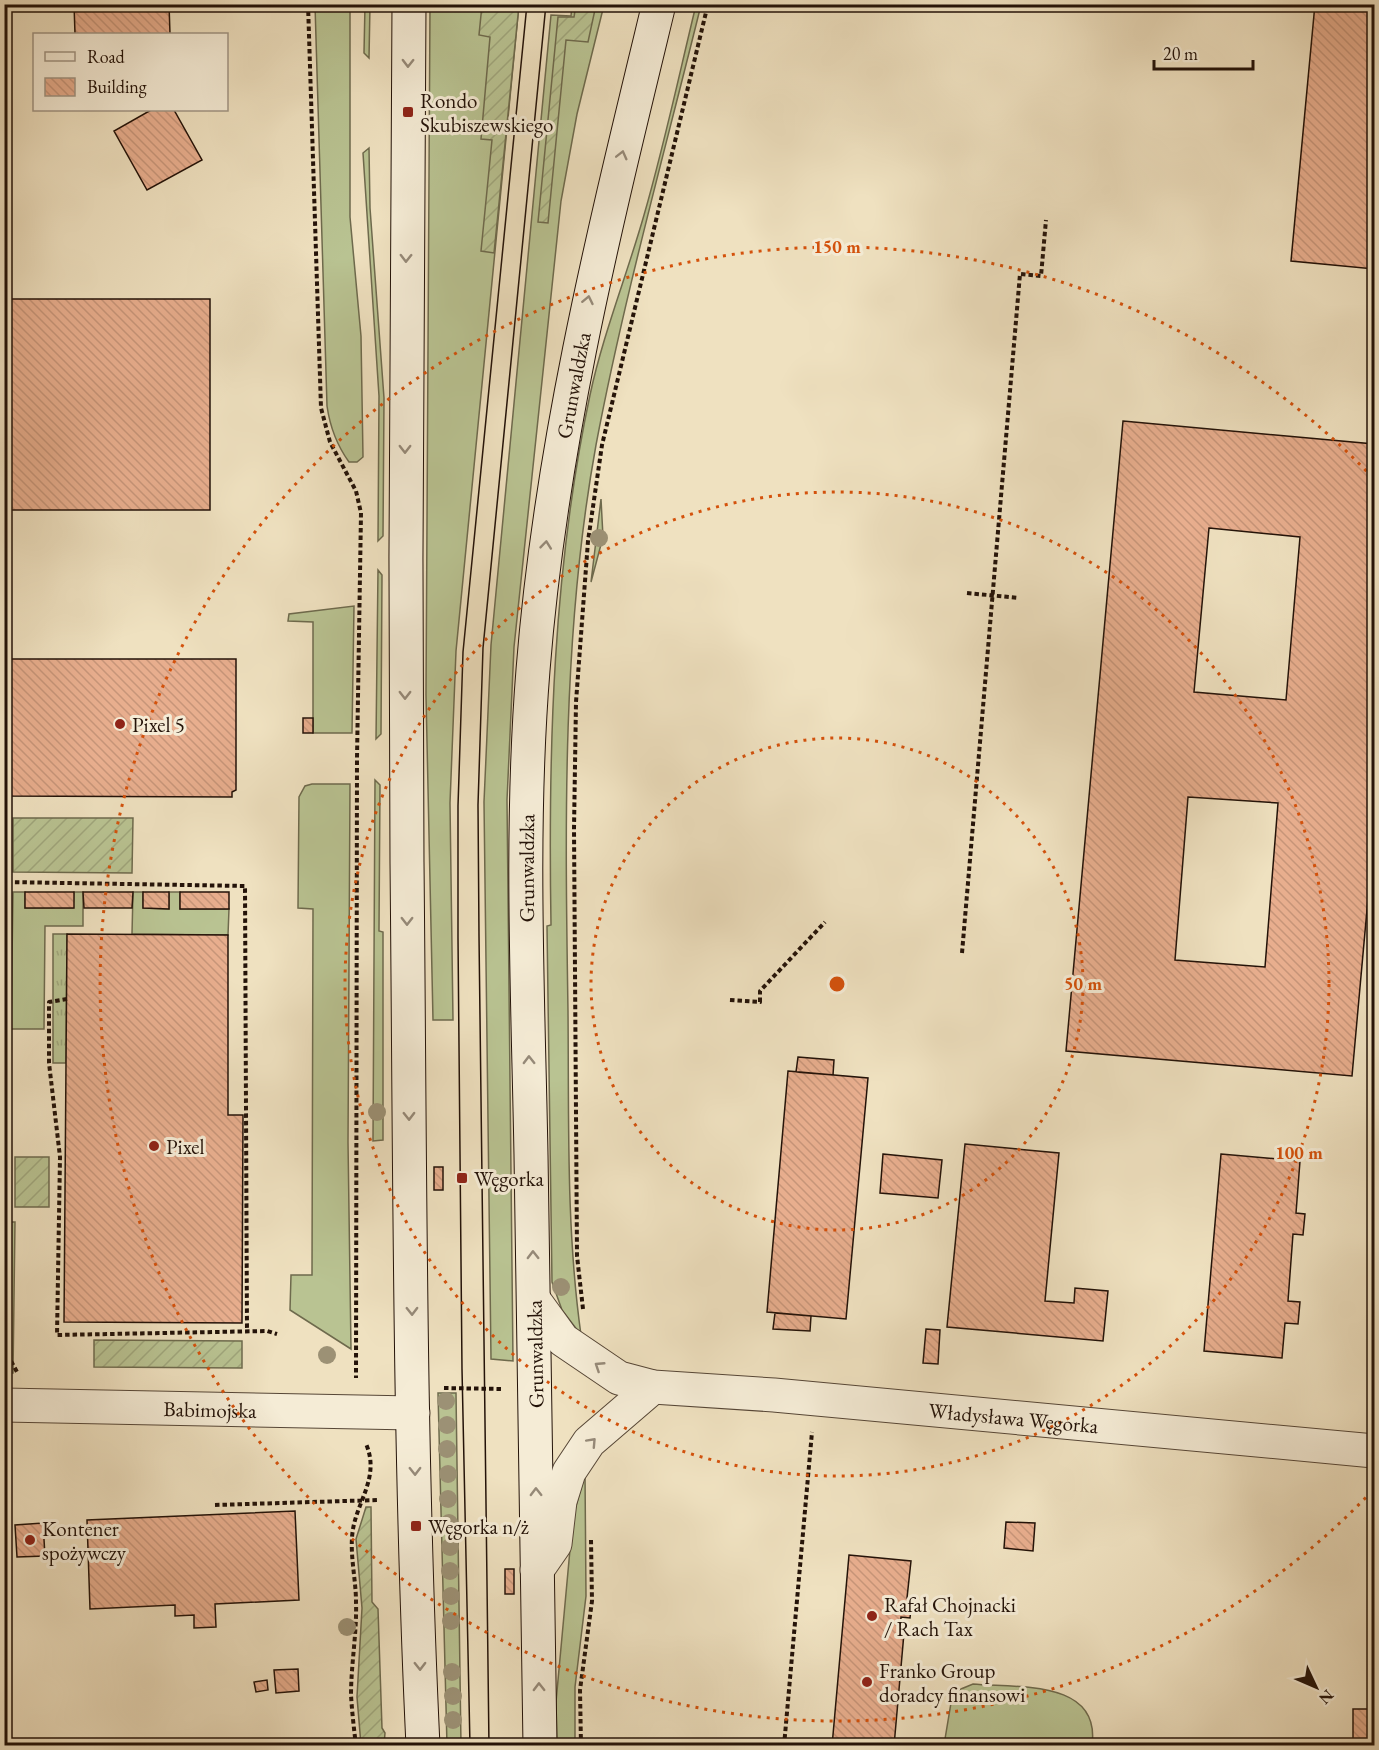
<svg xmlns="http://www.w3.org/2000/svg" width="1379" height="1750" font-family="'EB Garamond',serif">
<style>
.grass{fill:#b9c392;stroke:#6e6a4d;stroke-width:1.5}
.park{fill:url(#park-tufts);stroke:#6e6a4d;stroke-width:1.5}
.garden{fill:url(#garden-furrows);stroke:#6e6a4d;stroke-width:1.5}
.building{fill:url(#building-back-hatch);stroke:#231208;stroke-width:1.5;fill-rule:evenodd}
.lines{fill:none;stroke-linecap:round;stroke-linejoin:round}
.street-casing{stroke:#564636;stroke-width:35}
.secondary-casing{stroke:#231208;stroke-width:35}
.path{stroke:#231208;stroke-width:4;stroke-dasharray:4.5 3;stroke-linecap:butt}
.street{stroke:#f5ecd6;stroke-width:33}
.secondary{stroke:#f5ecd6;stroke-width:33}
.tram{stroke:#231208;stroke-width:1.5}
.tree{fill:#9c9175}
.oneway{stroke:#968a79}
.ring{fill:none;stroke:#d4520c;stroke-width:3;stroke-dasharray:3 6}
.poi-dot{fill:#8f2418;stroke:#f5ecd6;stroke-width:2}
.labels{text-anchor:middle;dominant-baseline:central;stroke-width:6;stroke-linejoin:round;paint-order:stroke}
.poi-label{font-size:21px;fill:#231208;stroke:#f5ecd6;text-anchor:start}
.street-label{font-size:21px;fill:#231208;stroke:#f5ecd6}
.centre{fill:#d4520c;stroke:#f5ecd6;stroke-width:3}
.ring-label{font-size:18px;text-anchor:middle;font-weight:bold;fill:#d4520c;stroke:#f5ecd6;stroke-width:6;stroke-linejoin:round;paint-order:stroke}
</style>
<defs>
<pattern id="park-tufts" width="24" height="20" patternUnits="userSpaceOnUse" patternTransform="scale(1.5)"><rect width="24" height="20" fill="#b9c392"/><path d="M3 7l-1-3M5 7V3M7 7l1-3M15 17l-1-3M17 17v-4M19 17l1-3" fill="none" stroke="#9fa67c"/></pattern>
<pattern id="garden-furrows" width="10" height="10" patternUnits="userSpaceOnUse" patternTransform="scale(1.5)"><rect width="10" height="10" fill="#b9c392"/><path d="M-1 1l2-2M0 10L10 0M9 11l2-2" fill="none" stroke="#9fa67c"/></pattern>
<pattern id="building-back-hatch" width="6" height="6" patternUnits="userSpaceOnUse" patternTransform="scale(1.5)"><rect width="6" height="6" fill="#e8ae8e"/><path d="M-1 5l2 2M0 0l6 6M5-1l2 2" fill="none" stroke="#c79579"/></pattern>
</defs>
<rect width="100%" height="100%" fill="#efe1c0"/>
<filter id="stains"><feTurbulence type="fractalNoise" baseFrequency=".00333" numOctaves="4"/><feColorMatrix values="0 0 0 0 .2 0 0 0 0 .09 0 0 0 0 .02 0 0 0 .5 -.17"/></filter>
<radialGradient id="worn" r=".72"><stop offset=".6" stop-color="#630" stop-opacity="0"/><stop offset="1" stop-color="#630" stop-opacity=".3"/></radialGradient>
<path class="grass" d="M 315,5 L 350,5 L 350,217 L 361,336 L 363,457 L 357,462 L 349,462 C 336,444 330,427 327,406 Z
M 365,5 L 370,5 L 369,58 L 364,53 Z
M 430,5 L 519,5 L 456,651 L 450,803 L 453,1020 L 433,1020 L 426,695 Z
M 572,5 L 604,5 L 577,114 L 561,201 L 514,647 L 507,800 L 513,1361 L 491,1359 L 484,802 L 491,645 L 551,15 L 571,16 Z
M 696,5 L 701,5 C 665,151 624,297 596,445 C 562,631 565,823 568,1011 C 569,1119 566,1228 581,1335 L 562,1310 L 552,1282 L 547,926 L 551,925 C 548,748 553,569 590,395 C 603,334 627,275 644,215 C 664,146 679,75 696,5 Z
M 369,148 L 370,208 L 384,398 L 383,536 L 378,541 L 379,396 L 363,153 Z
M 601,499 L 603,537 L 591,582 Z
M 378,570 L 382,575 L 381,734 L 376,739 Z
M 354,606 L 352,733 L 313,733 L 313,622 L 288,621 L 289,614 Z
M 375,780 L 380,785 L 379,931 L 383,932 L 383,1140 L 373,1141 Z
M 312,784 L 350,784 L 348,1142 L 351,1349 L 290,1310 L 291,1275 L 312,1275 L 313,909 L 298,908 L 299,797 L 305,786 Z
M 13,892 L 25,892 L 25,908 L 73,908 L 74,892 L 83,892 L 83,926 L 45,926 L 44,1029 L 11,1029 Z
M 133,892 L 143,892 L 143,908 L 169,909 L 169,892 L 180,892 L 180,909 L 229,909 L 228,935 L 132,934 Z
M 5,1222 L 15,1222 L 13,1373 L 5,1373 Z
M 438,1393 L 456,1393 L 461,1745 L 447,1745 Z
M 585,1473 L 586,1596 L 575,1687 L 575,1745 L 557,1745 L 556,1702 L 573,1517 Z
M 973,1684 C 1016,1688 1101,1679 1092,1745 L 944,1745 L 952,1697 L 961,1689 Z"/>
<path class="park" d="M 53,934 L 67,934 L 66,1063 L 53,1063 Z"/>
<path class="garden" d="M 482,5 L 519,5 L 494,253 L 481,251 L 492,140 L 481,139 L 490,37 L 479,35 Z
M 576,5 L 596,5 L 588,42 L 566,40 L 548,223 L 538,222 L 558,17 L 574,17 Z
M 13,818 L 133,818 L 132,873 L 13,872 Z
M 15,1157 L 49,1157 L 49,1207 L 15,1207 Z
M 94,1340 L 242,1341 L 242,1368 L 94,1367 Z
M 366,1507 L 371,1507 L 372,1602 L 378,1609 L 382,1728 L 385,1733 L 384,1745 L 361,1745 L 357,1697 L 362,1608 L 356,1539 Z"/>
<path class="building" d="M 74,4 L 169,4 L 170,34 L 75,34 Z
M 1315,4 L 1374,4 L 1374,269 L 1291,261 Z
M 151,110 L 174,110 L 202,160 L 147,190 L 114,131 Z
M 4,299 L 210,299 L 210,510 L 4,510 Z
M 1123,421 L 1374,444 L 1374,832 L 1352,1076 L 1066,1051 ZM 1209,528 L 1300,537 L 1286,700 L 1194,692 ZM 1188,797 L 1278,803 L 1265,967 L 1175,960 Z
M 4,659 L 236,659 L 236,790 L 232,792 L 232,797 L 4,796 Z
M 303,718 L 313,718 L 313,733 L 303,733 Z
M 25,892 L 74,892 L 74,908 L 25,908 Z
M 83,892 L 133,892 L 132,908 L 84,908 Z
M 143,892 L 169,892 L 169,909 L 143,908 Z
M 180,892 L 229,892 L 229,909 L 180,909 Z
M 67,934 L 228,935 L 228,1115 L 243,1115 L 242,1323 L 64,1322 Z
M 798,1057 L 834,1060 L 833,1075 L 796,1072 Z
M 788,1071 L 868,1078 L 846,1319 L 767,1312 Z
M 965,1144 L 1059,1153 L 1045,1301 L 1074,1303 L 1075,1288 L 1108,1291 L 1103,1341 L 947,1327 Z
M 883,1154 L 942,1160 L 938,1198 L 880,1193 Z
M 1221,1154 L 1300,1161 L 1296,1213 L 1305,1214 L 1303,1235 L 1293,1234 L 1288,1301 L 1300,1302 L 1298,1324 L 1285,1323 L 1282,1358 L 1204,1351 Z
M 434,1167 L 443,1167 L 443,1190 L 434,1190 Z
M 775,1313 L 811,1316 L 810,1331 L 773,1329 Z
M 926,1329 L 940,1330 L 938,1364 L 923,1363 Z
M 295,1511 L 299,1600 L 215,1604 L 216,1627 L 194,1628 L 194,1615 L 175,1616 L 175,1605 L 90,1609 L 87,1520 Z
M 1006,1522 L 1035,1523 L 1033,1551 L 1004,1548 Z
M 43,1523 L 45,1556 L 17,1557 L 15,1525 Z
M 849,1555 L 911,1561 L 907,1598 L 912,1599 L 910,1618 L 901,1617 L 900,1633 L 904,1633 L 894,1746 L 832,1746 Z
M 505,1569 L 514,1569 L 514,1594 L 505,1594 Z
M 298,1669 L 299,1691 L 276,1693 L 274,1670 Z
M 267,1680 L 268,1690 L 256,1692 L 254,1682 Z
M 1353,1709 L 1374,1709 L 1374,1746 L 1353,1746 Z"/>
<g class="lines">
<defs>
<g id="street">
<path id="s1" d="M 534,1300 L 563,1340 L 619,1378 L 653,1387 L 774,1395 L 1374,1451"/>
<path id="s2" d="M 4,1405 L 413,1413"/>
<path d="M 537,1570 L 555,1544 L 560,1501 L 569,1472 L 589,1442 L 653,1387"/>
</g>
<g id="secondary">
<path d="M 409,4 C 406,290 405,576 407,862 C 410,1156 409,1451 423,1746"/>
<path id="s3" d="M 540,1746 C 536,1549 535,1352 531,1155 C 528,994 520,831 533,670 C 551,442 605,227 659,4"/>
</g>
</defs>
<use href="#street" class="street-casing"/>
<use href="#secondary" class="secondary-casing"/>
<path class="path" d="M 308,4 L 321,408 L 330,442 L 356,491 L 361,513 L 357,758 L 356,1378
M 967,593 L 1019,598
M 4,861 L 6,882 L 245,886 L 247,1332
M 962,953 L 1020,274 L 1041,276 L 1046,220
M 67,999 L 49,1002 L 49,1063 L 60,1157 L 57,1335 L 267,1331 L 277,1334
M 730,1000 L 760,1002 L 760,991 L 825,922
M 583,1309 L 577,1256 L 574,829 L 576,702 L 588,541 L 602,445 L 708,4
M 4,1348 L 17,1372
M 444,1388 L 502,1389
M 215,1505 L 378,1500
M 356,1746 C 354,1729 352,1712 351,1695 C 351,1664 357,1633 356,1602 C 356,1578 349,1553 353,1529 C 358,1500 380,1476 366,1444
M 581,1746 L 580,1690 L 592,1601 L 591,1540
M 784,1746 L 812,1432"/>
<use href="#street" class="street"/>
<use href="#secondary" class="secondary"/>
<path class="tram" d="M 470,1746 L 462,1369 L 458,938 L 458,806 L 463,652 L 527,4
M 489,1746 L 479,936 L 478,805 L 483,648 L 546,4"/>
</g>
<g class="tree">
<circle cx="599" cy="538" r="9"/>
<circle cx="377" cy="1112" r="9"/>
<circle cx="561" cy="1287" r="9"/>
<circle cx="327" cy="1355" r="9"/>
<circle cx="446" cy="1401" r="9"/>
<circle cx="447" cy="1425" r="9"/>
<circle cx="447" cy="1449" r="9"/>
<circle cx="448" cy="1474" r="9"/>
<circle cx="448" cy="1499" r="9"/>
<circle cx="449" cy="1523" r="9"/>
<circle cx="450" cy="1547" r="9"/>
<circle cx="450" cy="1571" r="9"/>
<circle cx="451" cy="1596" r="9"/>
<circle cx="451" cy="1621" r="9"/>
<circle cx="347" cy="1627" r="9"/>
<circle cx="452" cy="1672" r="9"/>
<circle cx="453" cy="1696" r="9"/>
<circle cx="453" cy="1720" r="9"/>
</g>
<defs><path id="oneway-chevron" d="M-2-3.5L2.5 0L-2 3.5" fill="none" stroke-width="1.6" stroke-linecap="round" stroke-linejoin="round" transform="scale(1.5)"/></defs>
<g class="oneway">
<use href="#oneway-chevron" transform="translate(408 63) rotate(91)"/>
<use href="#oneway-chevron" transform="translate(622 155) rotate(-76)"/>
<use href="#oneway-chevron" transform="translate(406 258) rotate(91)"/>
<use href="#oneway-chevron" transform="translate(588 300) rotate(-78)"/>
<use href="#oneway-chevron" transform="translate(405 449) rotate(90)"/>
<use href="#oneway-chevron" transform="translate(546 545) rotate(-84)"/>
<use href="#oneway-chevron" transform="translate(405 695) rotate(90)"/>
<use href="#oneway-chevron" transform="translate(407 921) rotate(90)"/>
<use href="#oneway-chevron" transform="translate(529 1060) rotate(-91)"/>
<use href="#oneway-chevron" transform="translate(409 1116) rotate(89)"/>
<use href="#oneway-chevron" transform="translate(533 1255) rotate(-91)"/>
<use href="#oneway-chevron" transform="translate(412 1311) rotate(89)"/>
<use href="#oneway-chevron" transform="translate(599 1366) rotate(-147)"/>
<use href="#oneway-chevron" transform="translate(592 1442) rotate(-47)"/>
<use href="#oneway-chevron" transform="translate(415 1471) rotate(89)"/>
<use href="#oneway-chevron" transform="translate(536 1492) rotate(-91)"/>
<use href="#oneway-chevron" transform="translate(420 1666) rotate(89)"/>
<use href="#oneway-chevron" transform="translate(539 1687) rotate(-91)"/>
</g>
<g class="ring">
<circle cx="837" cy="984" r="246"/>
<circle cx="837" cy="984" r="492"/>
<path d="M1372 1491A737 737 0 1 1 1372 477"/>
</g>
<g class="poi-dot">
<rect x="402" y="106" width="12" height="12" rx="3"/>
<circle cx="120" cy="724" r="6"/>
<circle cx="154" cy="1146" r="6"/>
<rect x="456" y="1172" width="12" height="12" rx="3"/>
<rect x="410" y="1520" width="12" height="12" rx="3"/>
<circle cx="30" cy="1540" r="6"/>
<circle cx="872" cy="1616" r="6"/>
<circle cx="867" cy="1682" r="6"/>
</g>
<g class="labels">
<g class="poi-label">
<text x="420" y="100">Rondo<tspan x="420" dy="24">Skubiszewskiego</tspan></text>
<text x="132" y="724">Pixel 5</text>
<text x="166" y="1146">Pixel</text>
<text x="474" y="1178">Węgorka</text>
<text x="428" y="1526">Węgorka n/ż</text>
<text x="42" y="1528">Kontener<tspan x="42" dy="24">spożywczy</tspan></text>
<text x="884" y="1604">Rafał Chojnacki<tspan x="884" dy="24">/ Rach Tax</tspan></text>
<text x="879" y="1670">Franko Group<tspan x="879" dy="24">doradcy finansowi</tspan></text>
</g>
<g class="street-label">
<text stroke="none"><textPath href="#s3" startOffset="1364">Grunwaldzka</textPath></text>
<text stroke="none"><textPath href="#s3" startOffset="878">Grunwaldzka</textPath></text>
<text transform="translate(535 1354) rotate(-91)">Grunwaldzka</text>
<text stroke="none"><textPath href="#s2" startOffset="206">Babimojska</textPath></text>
<text stroke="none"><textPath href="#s1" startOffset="514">Władysława Węgorka</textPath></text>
</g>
</g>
<circle cx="837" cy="984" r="9" class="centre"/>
<g class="ring-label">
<text x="837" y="253">150 m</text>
<text x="1083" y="990">50 m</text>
<text x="1299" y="1159">100 m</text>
</g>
<rect width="1379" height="1750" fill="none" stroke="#efe1c0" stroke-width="24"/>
<rect x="6" y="6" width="1367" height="1738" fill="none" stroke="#231208" stroke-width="3"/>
<rect x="12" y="12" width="1355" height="1726" fill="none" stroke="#231208" stroke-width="1.5"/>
<rect x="33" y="33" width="195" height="78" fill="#f5ecd6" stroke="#a19584" stroke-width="1.5"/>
<rect x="45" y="52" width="30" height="9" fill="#f5ecd6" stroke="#a19584" stroke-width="1.5"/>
<text x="87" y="63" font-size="18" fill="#231208">Road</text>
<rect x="45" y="78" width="30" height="18" fill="url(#building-back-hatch)" stroke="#a19584" stroke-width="1.5"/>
<text x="87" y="93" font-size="18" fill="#231208">Building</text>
<g transform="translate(1316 1687) rotate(134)" stroke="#f5ecd6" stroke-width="4.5" paint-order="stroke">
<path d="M0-4.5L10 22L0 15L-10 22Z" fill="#231208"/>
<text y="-9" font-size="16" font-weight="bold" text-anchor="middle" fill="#231208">N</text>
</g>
<path d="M1154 60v9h99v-9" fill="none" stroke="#231208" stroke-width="3"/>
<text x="1163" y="60" font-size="18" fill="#231208" stroke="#f5ecd6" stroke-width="4.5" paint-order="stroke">20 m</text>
<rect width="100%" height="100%" filter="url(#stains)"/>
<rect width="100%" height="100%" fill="url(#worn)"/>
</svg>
